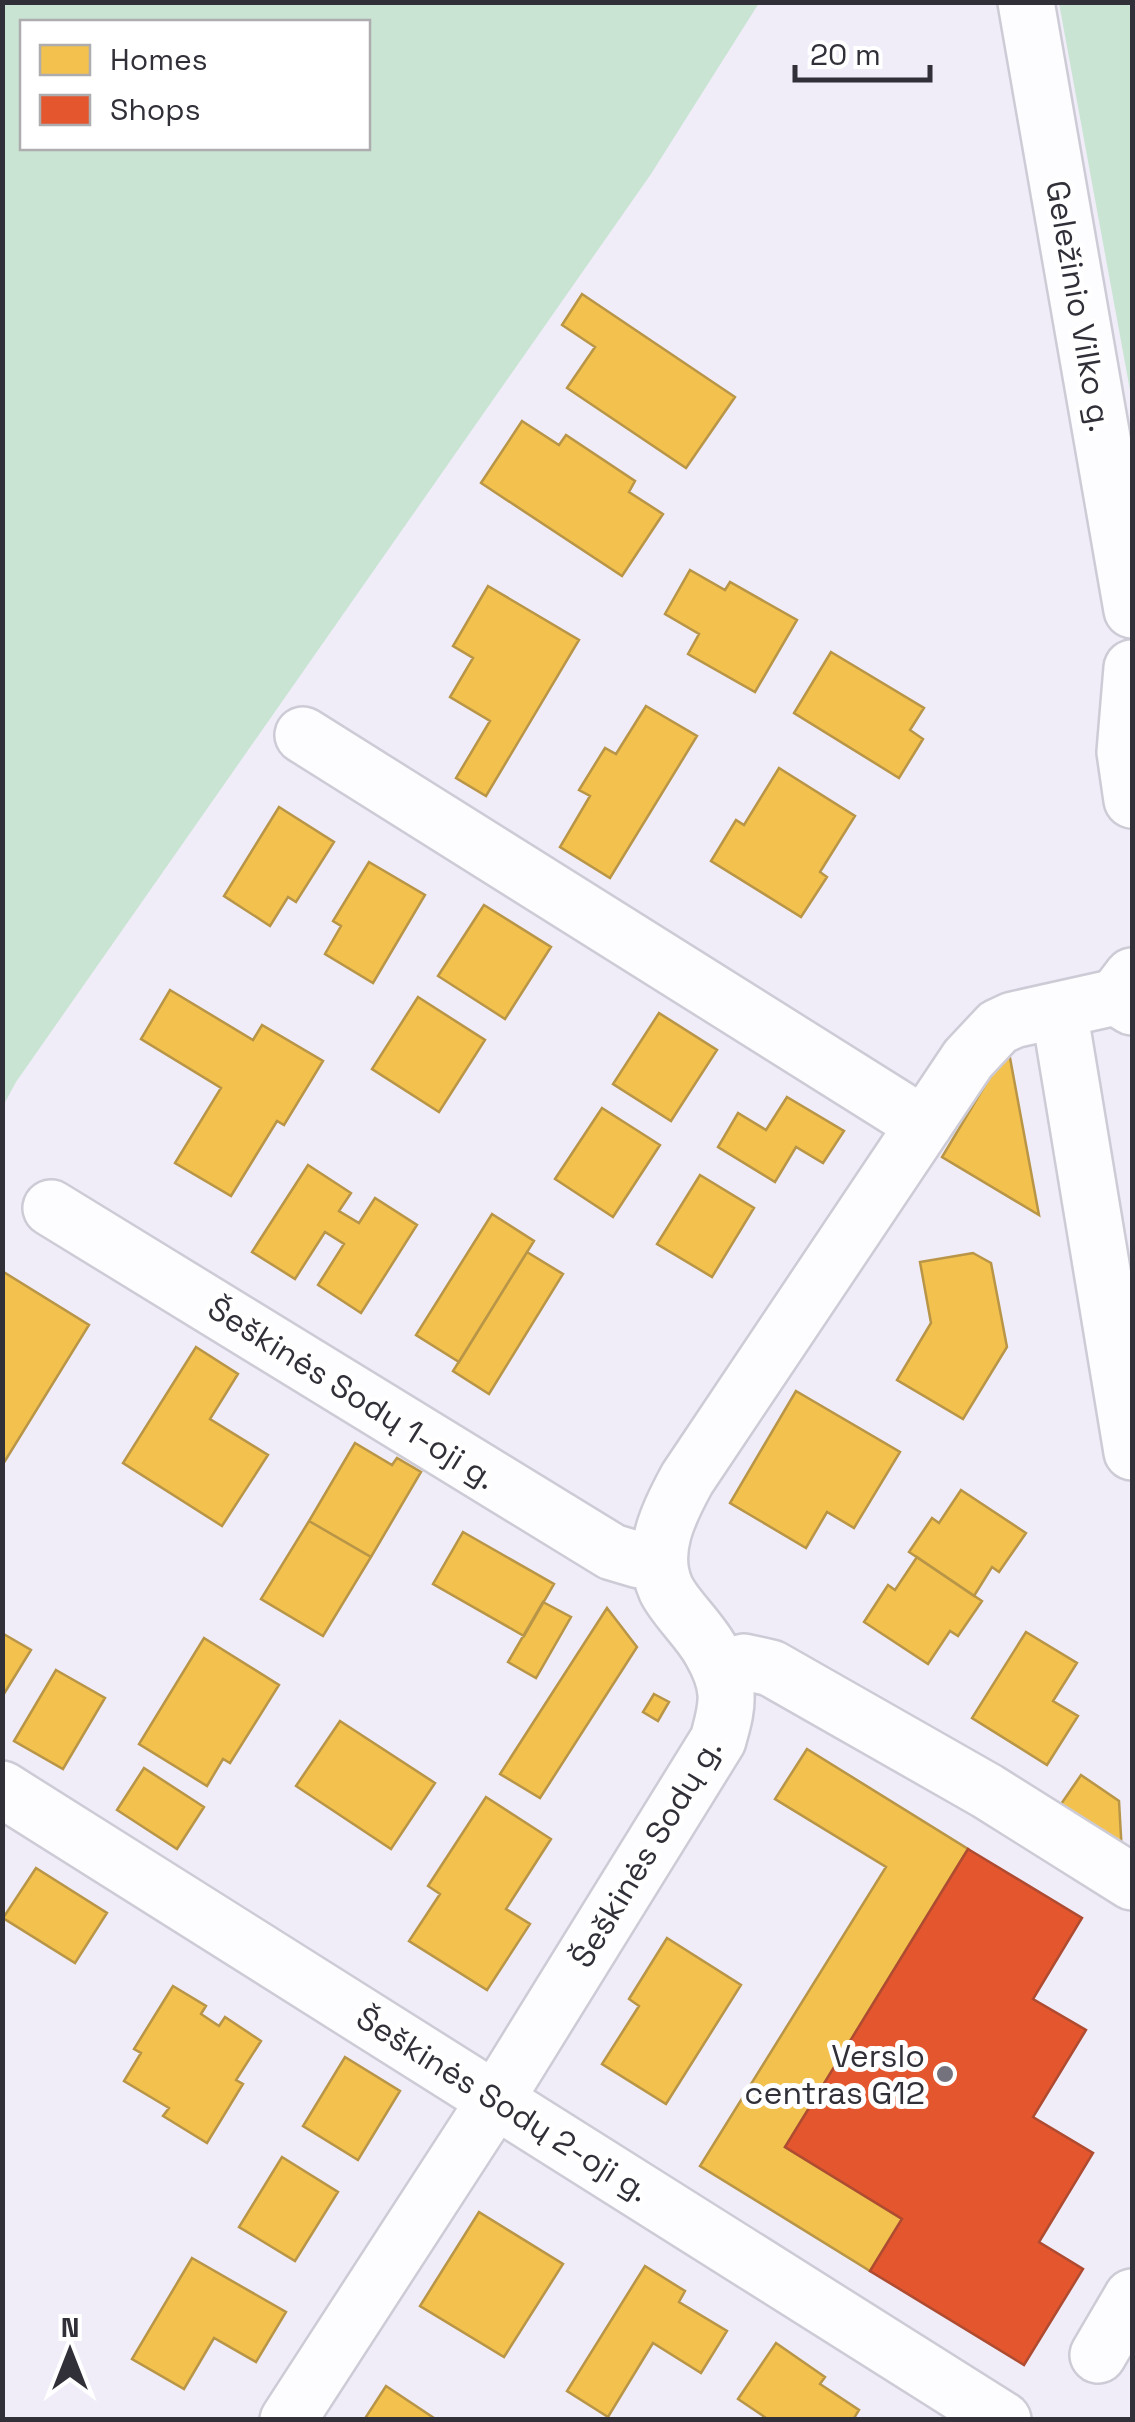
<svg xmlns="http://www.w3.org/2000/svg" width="1135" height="2422" font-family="'Space Grotesk',sans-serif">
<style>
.green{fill:#c9e4d2;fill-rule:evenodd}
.homes{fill:#f2c14e;stroke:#b89547;stroke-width:2.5}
.shops{fill:#e4572e;stroke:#ae4b31;stroke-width:2.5}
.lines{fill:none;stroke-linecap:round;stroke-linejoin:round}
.minor-casing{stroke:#cdcbd5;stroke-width:60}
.highway-casing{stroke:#cdcbd5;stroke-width:60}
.minor{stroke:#fdfcfe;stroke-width:55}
.highway{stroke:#fdfcfe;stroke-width:55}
.poi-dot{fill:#74727c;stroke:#fff;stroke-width:4}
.labels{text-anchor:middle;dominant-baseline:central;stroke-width:10;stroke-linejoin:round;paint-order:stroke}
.street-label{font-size:32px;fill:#312f38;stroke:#fff}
.poi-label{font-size:32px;fill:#312f38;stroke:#fff;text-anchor:end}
</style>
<rect width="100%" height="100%" fill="#f0edf9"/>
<path class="green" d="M 3,2 L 759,3 L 651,174 L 16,1082 L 3,1106 ZM 22,22 L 368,22 L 368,148 L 22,148 Z
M 1059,3 L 1132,3 L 1132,401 Z"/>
<path class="homes" d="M 582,294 L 735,397 L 686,468 L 567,388 L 595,347 L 562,325 Z
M 522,421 L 559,445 L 566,435 L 635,481 L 629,492 L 663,514 L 622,576 L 481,483 Z
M 690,570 L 725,590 L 730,582 L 797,620 L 755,692 L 688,654 L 699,634 L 665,614 Z
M 488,586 L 579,640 L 486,796 L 456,778 L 490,721 L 450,697 L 473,658 L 453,646 Z
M 831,652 L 924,708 L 910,730 L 923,739 L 899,778 L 794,713 Z
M 646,706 L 697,736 L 610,878 L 560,847 L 590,796 L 579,790 L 605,748 L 616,754 Z
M 779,768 L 855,816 L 820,872 L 827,877 L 801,917 L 711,861 L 736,820 L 744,825 Z
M 279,807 L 334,842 L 296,902 L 288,897 L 270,926 L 224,896 Z
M 369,862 L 425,895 L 373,983 L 325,954 L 341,926 L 333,921 Z
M 484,905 L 551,947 L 505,1019 L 438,976 Z
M 170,990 L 253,1040 L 262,1025 L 323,1061 L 284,1125 L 277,1121 L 231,1196 L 175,1163 L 221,1088 L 141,1039 Z
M 418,997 L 485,1040 L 439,1112 L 372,1069 Z
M 659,1013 L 717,1050 L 671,1121 L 613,1084 Z
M 1008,1047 L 1039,1215 L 942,1157 Z
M 787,1097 L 844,1131 L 823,1163 L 796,1147 L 775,1182 L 718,1147 L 738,1113 L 766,1130 Z
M 602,1108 L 660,1145 L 613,1217 L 555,1179 Z
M 308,1165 L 351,1193 L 339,1211 L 359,1223 L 375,1198 L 417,1225 L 361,1313 L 318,1285 L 344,1244 L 325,1232 L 295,1279 L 252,1252 Z
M 700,1175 L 754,1208 L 712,1277 L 657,1244 Z
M 492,1214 L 534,1241 L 459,1362 L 416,1335 Z
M 527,1252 L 563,1274 L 489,1394 L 453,1371 Z
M 973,1253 L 991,1263 L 1007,1347 L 963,1419 L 897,1380 L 931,1323 L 920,1262 Z
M 2,1271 L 89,1325 L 5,1461 L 2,1459 Z
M 196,1347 L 238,1374 L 210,1419 L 268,1455 L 222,1526 L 123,1463 Z
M 796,1391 L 900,1452 L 854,1528 L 827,1512 L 806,1548 L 730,1503 Z
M 355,1443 L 392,1465 L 397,1458 L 421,1472 L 371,1557 L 309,1521 Z
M 961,1490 L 1026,1533 L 999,1572 L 992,1567 L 974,1596 L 909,1552 L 932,1518 L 939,1523 Z
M 309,1521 L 371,1557 L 323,1636 L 261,1599 Z
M 463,1532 L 554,1584 L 524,1636 L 433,1584 Z
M 917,1557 L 982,1601 L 958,1636 L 950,1631 L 928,1664 L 864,1622 L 888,1585 L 895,1590 Z
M 543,1602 L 571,1617 L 536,1678 L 508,1662 Z
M 607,1608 L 637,1647 L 540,1798 L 500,1774 Z
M 1026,1632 L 1077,1663 L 1053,1701 L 1078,1716 L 1047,1765 L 972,1718 Z
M 2,1633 L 31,1650 L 2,1697 Z
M 204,1638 L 279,1685 L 230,1763 L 223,1759 L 207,1786 L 139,1744 Z
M 56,1670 L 105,1698 L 63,1769 L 14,1741 Z
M 654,1694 L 669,1702 L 658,1721 L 643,1712 Z
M 340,1721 L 435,1783 L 391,1849 L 296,1786 Z
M 807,1749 L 968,1849 L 785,2147 L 902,2219 L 870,2271 L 700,2166 L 886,1867 L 775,1799 Z
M 144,1768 L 204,1807 L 177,1849 L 117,1810 Z
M 1081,1775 L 1119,1801 L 1122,1854 L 1057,1810 Z
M 486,1797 L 551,1839 L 506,1909 L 530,1924 L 487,1990 L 409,1941 L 440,1894 L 428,1886 Z
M 36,1868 L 107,1913 L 75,1963 L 3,1918 Z
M 667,1938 L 741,1985 L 666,2104 L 602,2064 L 639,2006 L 629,1999 Z
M 173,1986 L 206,2006 L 201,2014 L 219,2026 L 225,2017 L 261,2041 L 236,2080 L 243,2084 L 207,2143 L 163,2116 L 169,2108 L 124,2081 L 141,2053 L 134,2049 Z
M 345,2057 L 400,2091 L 358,2160 L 303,2126 Z
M 282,2157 L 338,2192 L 295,2261 L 239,2227 Z
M 479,2212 L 563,2264 L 504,2357 L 420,2306 Z
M 192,2258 L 286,2312 L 256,2362 L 214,2338 L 184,2389 L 132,2359 Z
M 645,2266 L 685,2291 L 679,2302 L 727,2331 L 701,2373 L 653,2343 L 608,2417 L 567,2391 Z
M 776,2343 L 825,2377 L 820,2384 L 859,2410 L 853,2420 L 769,2420 L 738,2399 Z
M 386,2386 L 437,2420 L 364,2420 Z"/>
<path class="shops" d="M 968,1849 L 1082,1918 L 1033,1999 L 1086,2030 L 1033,2117 L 1093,2153 L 1039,2242 L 1083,2269 L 1024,2365 L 870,2271 L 902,2219 L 785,2147 Z"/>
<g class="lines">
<defs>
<path id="minor" d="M 303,735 L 924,1125
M 1059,1010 L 1132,1452
M 51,1208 L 612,1552 L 639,1560 L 659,1559
M 721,1668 L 744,1662 L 771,1668 L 987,1791 L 1132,1882
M 2,1789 L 1003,2420
M 1098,2355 L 1132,2297
M 288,2420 L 496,2099 L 718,1740 C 722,1725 727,1710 726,1694 C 725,1679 719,1665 711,1651 C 699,1629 675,1608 666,1589 C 649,1551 669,1512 687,1479 L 968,1059 L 998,1027 L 1013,1020 L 1116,997"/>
<path id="highway" d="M 1026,2 L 1132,610
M 1132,668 L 1125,752 L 1132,800
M 1132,976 L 1116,997 L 1132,1007"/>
</defs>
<use href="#minor" class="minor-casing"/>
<use href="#highway" class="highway-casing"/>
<use href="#minor" class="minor"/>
<use href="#highway" class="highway"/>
</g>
<circle class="poi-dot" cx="945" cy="2074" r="10"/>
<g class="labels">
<g class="street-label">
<text transform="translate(1079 306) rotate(80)">Geležinio Vilko g.</text>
<text transform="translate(352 1393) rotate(32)">Šeškinės Sodų 1-oji g.</text>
<text transform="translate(646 1853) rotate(-59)">Šeškinės Sodų g.</text>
<text transform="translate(503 2104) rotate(32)">Šeškinės Sodų 2-oji g.</text>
</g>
<g class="poi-label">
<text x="925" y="2056">Verslo<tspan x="925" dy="37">centras G12</tspan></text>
</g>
</g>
<rect width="1135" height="2422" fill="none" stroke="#312f38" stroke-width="10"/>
<rect x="20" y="20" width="350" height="130" fill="#ffffff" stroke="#adacaf" stroke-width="2.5"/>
<rect x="40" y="45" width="50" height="30" fill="#f2c14e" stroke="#adacaf" stroke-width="2.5"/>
<text x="110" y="70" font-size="30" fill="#312f38">Homes</text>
<rect x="40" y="95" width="50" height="30" fill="#e4572e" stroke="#adacaf" stroke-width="2.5"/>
<text x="110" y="120" font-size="30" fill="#312f38">Shops</text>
<g transform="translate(70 2352)" stroke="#ffffff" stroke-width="8" paint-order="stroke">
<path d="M0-8L18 38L0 25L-18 38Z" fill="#312f38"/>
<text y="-15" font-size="28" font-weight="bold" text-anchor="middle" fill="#312f38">N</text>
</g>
<path d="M795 65v15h135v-15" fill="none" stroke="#312f38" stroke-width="5"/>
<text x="810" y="65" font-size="30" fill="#312f38" stroke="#ffffff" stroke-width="8" paint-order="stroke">20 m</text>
</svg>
